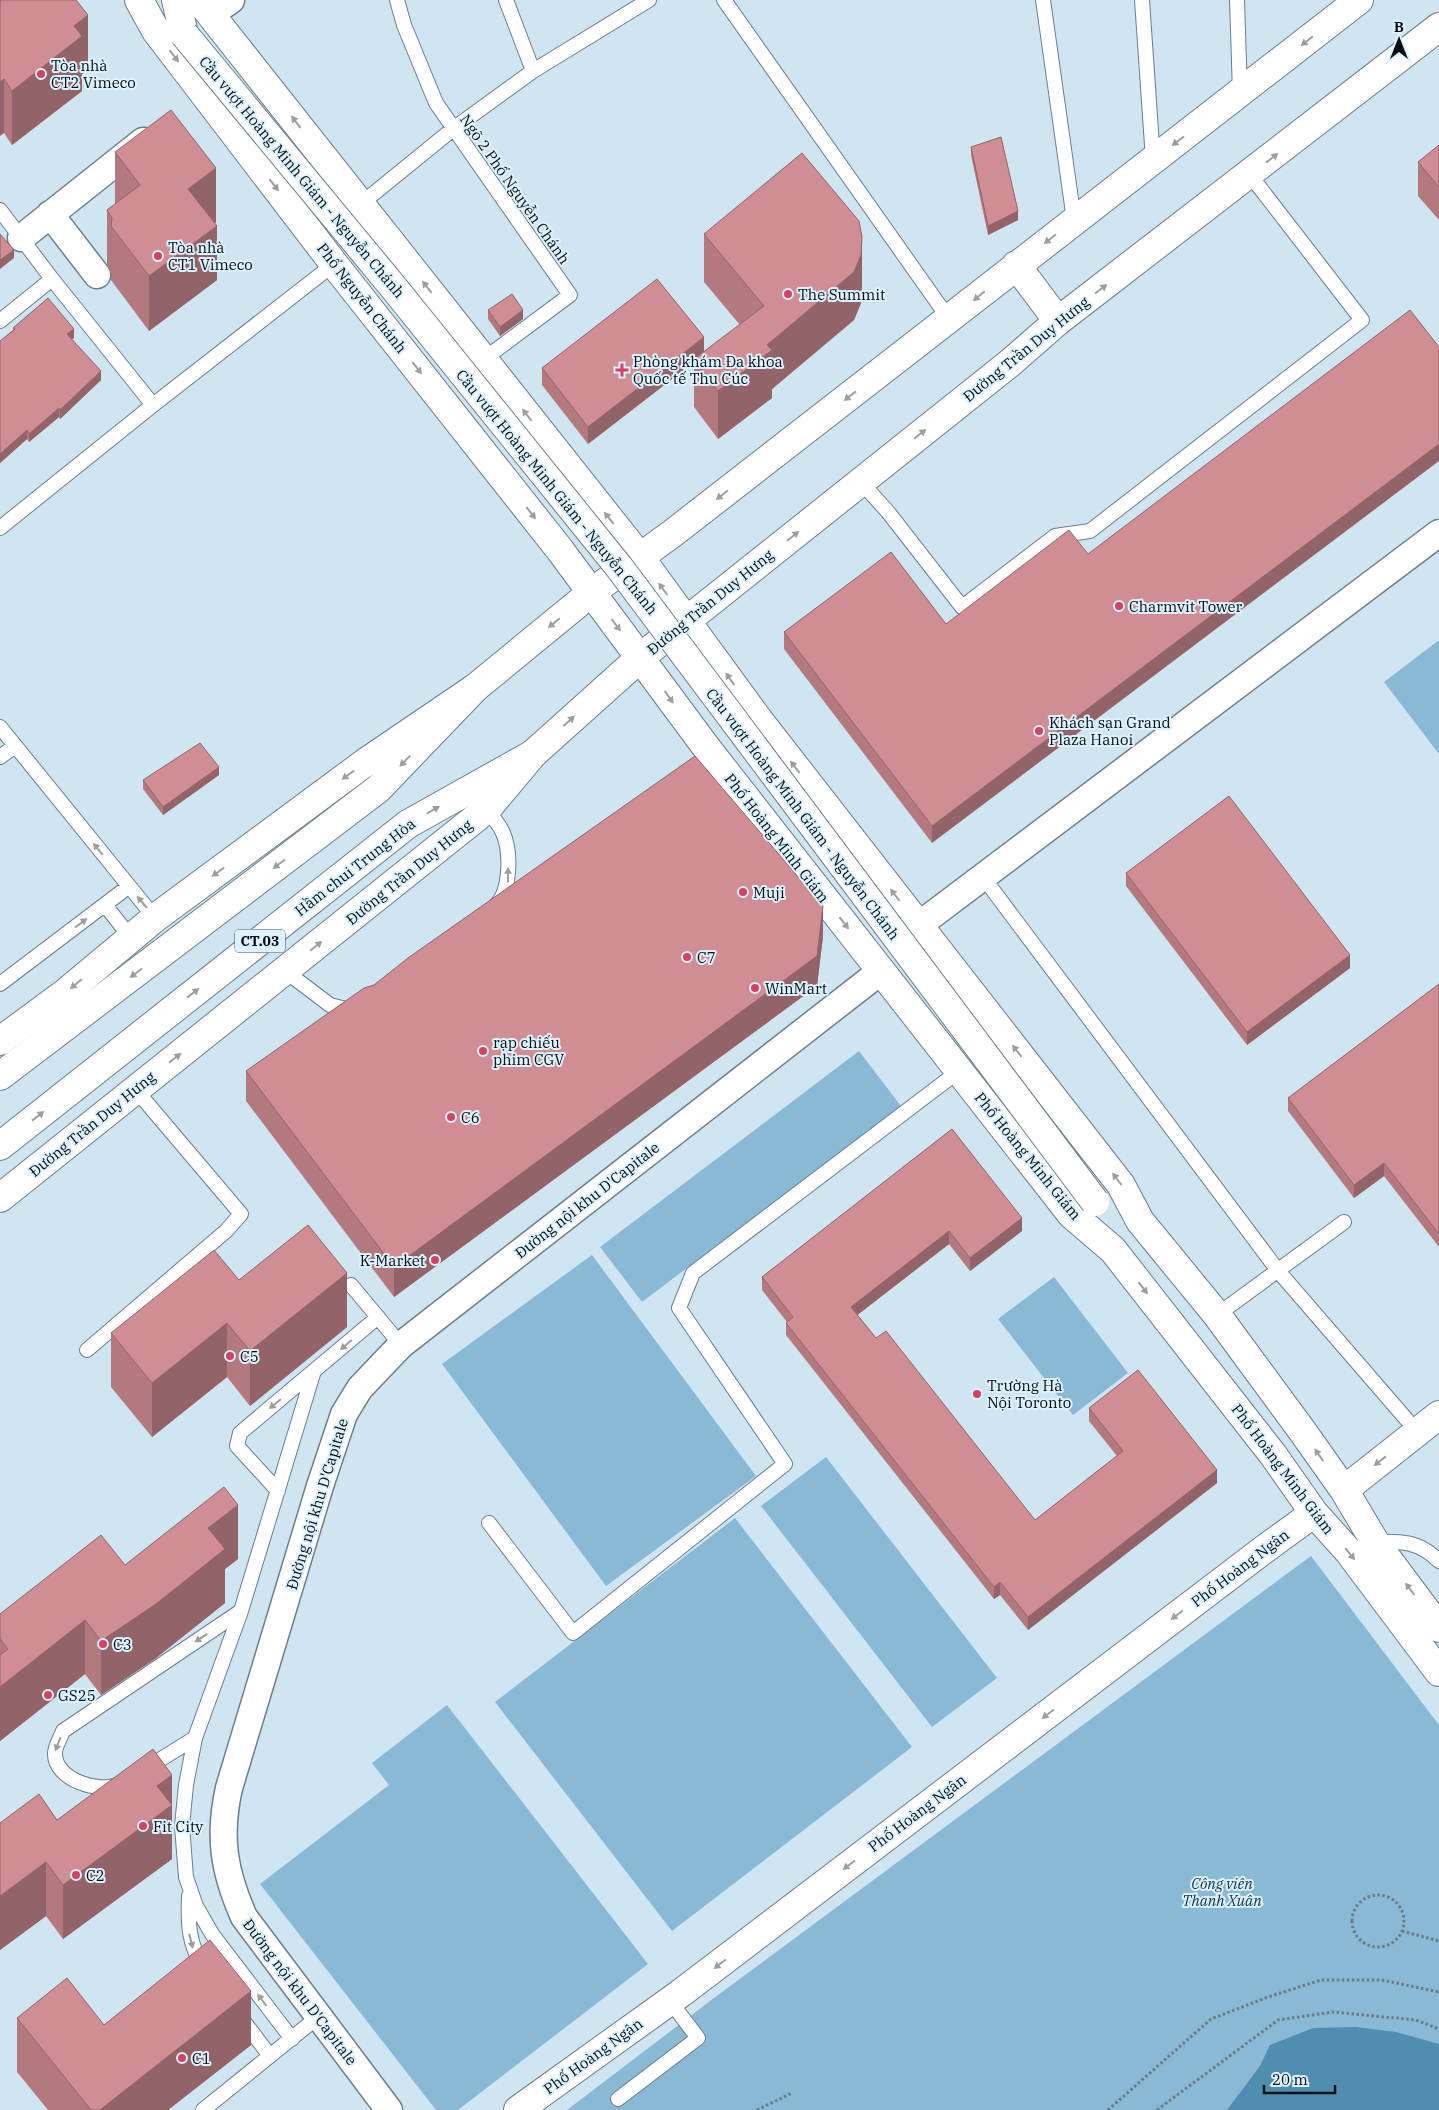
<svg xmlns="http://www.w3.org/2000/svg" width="1439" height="2110" font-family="'IBM Plex Serif',serif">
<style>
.green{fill:#8ab9d5}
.water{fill:#4f8eb0}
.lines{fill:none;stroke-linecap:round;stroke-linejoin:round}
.service-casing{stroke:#6b7e89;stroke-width:16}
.minor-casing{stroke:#6b7e89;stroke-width:29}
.tertiary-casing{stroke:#6b7e89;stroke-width:30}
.primary-casing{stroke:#6b7e89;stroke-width:30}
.trunk-casing{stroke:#6b7e89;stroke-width:30}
.path{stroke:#6c7a82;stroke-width:3;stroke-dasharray:2.5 2.5;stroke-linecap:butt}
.service{stroke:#fff;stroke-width:14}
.minor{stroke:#fff;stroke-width:26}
.tertiary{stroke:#fff;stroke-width:28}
.primary{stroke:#fff;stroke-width:28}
.trunk{stroke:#fff;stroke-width:28}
.tertiary-bridge-casing{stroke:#6b7e89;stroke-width:30;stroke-linecap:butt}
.tertiary-bridge{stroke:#fff;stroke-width:28}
.wall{fill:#b4797f}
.shaded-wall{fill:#926368}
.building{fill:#d18d94;stroke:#926368}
.oneway{fill:#9c9ea0}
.poi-dot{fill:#d34361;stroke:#ddf2ff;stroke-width:2}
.labels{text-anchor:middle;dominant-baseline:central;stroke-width:4;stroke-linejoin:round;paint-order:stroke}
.shield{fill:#ddf2ff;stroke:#475258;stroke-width:1}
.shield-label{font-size:14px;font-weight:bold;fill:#070d11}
.poi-label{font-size:15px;fill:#070d11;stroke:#ddf2ff;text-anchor:start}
.street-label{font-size:15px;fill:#070d11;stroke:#ddf2ff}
.park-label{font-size:15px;font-style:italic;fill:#143141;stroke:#ddf2ff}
</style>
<rect width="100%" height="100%" fill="#d0e5f2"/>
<path class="green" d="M 1439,640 L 1439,754 L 1384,682 Z
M 859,1051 L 901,1106 L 642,1302 L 600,1247 Z
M 592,1255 L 756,1476 L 606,1586 L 442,1364 Z
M 1054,1277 L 1128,1373 L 1073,1415 L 998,1319 Z
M 826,1457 L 997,1678 L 932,1727 L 761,1506 Z
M 735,1518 L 912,1747 L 672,1931 L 495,1702 Z
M 1311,1556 L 1439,1725 L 1439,2110 L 567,2110 L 718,1995 Z
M 447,1705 L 648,1964 L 458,2110 L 436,2110 L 260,1884 L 389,1785 L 372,1763 Z"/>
<path class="water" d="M 1356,2027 L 1396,2032 L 1439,2044 L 1439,2110 L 1227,2110 L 1260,2066 L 1270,2045 L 1313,2028 Z"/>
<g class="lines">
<defs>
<path id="service" d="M 397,0 L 404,25 L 436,103 L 570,295 L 484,359
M 506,0 L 533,71
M 724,0 L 949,319
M 1043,0 L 1074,220
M 1142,0 L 1153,160
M 1237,0 L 1240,93
M 362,203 L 453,129 L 533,71 L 649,0
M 0,210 L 52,279 L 153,405
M 0,321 L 52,279
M 860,481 L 888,512 L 962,607 L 1055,536 L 1090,531 L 1362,320 L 1250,175
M 0,528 L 153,405 L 334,264
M 0,727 L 155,918
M 0,757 L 15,746
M 487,809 C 492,817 500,825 503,833 C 511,851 511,891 496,905
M 983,877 L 1279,1272 L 1407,1420
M 105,905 L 131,938
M 285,971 L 330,1005 L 354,1011
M 0,984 L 128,887
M 351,1285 L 401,1345
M 1217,1315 L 1344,1222
M 87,1350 L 226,1231 L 241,1214 L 135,1089
M 278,1491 L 237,1446 L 240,1433 L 378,1317
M 489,1523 L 573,1633 L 785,1464 L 679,1308 L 693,1273 L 959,1071
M 1375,1542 C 1401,1541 1419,1541 1439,1561
M 145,1769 L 195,1738
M 120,1784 C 100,1794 54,1780 55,1753 C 55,1746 61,1737 63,1731 L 241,1611
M 189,1896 C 188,1923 188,1944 204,1968
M 239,2015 L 270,2056
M 292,2039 L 212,1934 L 196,1906 L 186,1877 L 182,1826 L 186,1785 L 195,1738 L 241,1611 L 313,1374
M 618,2099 L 698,2038 L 670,2001
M 203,2110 L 318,2017"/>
<path id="minor" d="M 211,14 L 231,0
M 50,214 L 97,275
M 21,238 L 143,141
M 919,925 L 1439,533
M 389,2110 L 244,1917 C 224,1872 218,1837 229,1788 L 320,1486 L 344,1414 L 360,1388 L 401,1345 L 881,971"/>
<path id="tertiary" d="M 139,0 L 156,31 L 334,264 L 560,550 L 706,747 L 1071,1214 L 1113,1250 L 1274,1456 L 1314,1513 L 1349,1552 L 1439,1672
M 176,0 L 184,34
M 199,0 L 639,556 L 758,719 L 1121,1185 L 1140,1221 L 1217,1315 L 1303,1432 L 1344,1490 L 1375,1542 L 1439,1628
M 1344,1490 L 1439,1415
M 518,2110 L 681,1993 L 1266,1548 L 1314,1513"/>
<path id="primary" d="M 1016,265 L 1058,321
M 0,1041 L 65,993 L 155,918 L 366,762 L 475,688 L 592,592 L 673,533 L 1359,0
M 0,1198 L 487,809 L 533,754 L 641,657 L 1010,363 L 1058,321 L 1439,27"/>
<path id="trunk" d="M 0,1076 L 378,789 L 475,688
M 0,1146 L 408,824 L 533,754"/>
</defs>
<use href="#service" class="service-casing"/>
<use href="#minor" class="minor-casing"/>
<use href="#tertiary" class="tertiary-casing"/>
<use href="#primary" class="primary-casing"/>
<use href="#trunk" class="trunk-casing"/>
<path class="path" d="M1352 1921a26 26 0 1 1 52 0a26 26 0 1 1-52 0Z
M 1402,1931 L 1439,1941
M 757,2110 L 792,2093
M 1108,2110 L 1211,2019 L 1268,1997 L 1321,1980 L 1382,1980 L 1439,1992
M 1157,2110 L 1278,2020 L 1333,2012 L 1416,2020 L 1439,2029"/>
<use href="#service" class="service"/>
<use href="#minor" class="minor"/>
<use href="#tertiary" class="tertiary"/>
<use href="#primary" class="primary"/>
<use href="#trunk" class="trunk"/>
<defs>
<path id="tertiary-bridge" d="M 184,34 L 394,288 L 619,567 L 1095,1202"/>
</defs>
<use href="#tertiary-bridge" class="tertiary-bridge-casing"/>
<use href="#tertiary-bridge" class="tertiary-bridge"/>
</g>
<path class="wall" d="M 0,0 L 88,69 L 82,74 L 82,91 L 12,145 L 4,133 Z
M 1439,145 L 1439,220 L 1418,196 L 1418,162 Z
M 971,147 L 1018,220 L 988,235 L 971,155 Z
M 115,152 L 216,222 L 215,223 L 217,280 L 149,331 L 111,280 L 111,271 L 107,264 L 107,210 L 115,204 Z
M 704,234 L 862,285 L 861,303 L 854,320 L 772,389 L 772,398 L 718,439 L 694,407 L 694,362 L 588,444 L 542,385 L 542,368 L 704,352 L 740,325 L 704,282 Z
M 488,310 L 523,319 L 500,336 L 488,319 Z
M 13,328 L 74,338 L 72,339 L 101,380 L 60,419 L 59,417 L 29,442 L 27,439 L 0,463 L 0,341 L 13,330 Z
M 946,624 L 932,843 L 784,649 L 784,632 Z
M 219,775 L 163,815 L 143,789 L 143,780 Z
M 1126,873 L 1350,968 L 1247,1045 L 1126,886 Z
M 823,936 L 817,986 L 394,1297 L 246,1101 L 246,1071 Z
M 1439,984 L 1439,1247 L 1384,1176 L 1354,1198 L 1288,1111 L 1288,1098 Z
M 952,1129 L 1022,1231 L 970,1271 L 949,1244 L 857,1315 L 876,1338 L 1035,1520 L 1117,1456 L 1089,1421 L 1089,1408 L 1217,1483 L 1028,1630 L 1000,1595 L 994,1599 L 786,1335 L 786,1323 L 787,1322 L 762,1290 L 762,1277 Z
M 239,1280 L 347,1327 L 250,1406 L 227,1377 L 152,1437 L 111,1387 L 111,1333 Z
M 238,1559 L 225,1569 L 225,1603 L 156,1658 L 101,1695 L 85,1674 L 0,1741 L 0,1614 L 125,1565 Z
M 172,1775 L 172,1859 L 63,1939 L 46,1916 L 0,1950 L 57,1820 Z
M 17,2018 L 251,2045 L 168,2110 L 48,2110 L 17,2072 Z"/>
<path class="shaded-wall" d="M 88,15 L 88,69 L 82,74 L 82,91 L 12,145 L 12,91 L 74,26 Z
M 4,79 L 4,133 L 0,136 L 0,82 Z
M 216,168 L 216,222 L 188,243 L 188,189 Z
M 1018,211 L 1018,220 L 988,235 L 988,226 Z
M 217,226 L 217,280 L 149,331 L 149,276 Z
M 862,237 L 862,285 L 861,303 L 854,320 L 772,389 L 772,398 L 718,439 L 718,391 L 767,345 Z
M 14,250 L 14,258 L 0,269 L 0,260 Z
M 523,310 L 523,319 L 500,336 L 500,327 Z
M 74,329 L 74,338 L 67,343 L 67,334 Z
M 704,337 L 704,354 L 694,359 L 694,362 L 588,444 L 588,427 Z
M 101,371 L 101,380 L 60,419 L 60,410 Z
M 59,408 L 59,417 L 29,442 L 29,434 Z
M 27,430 L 27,439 L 0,463 L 0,454 Z
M 1439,444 L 1439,461 L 932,843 L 932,826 Z
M 219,767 L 219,775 L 163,815 L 163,807 Z
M 823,906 L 823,936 L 817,986 L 394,1297 L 394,1267 Z
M 1350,955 L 1350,968 L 1247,1045 L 1247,1032 Z
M 1384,1163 L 1384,1176 L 1354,1198 L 1354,1185 Z
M 1022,1218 L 1022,1231 L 970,1271 L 970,1258 Z
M 949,1231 L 949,1244 L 851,1320 L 851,1307 Z
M 347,1273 L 347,1327 L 250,1406 L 250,1351 Z
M 227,1323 L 227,1377 L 152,1437 L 152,1383 Z
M 1217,1470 L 1217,1483 L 1028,1630 L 1028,1617 Z
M 238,1505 L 238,1559 L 225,1569 L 225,1603 L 156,1658 L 101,1695 L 101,1641 L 208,1528 Z
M 1000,1582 L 1000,1595 L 994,1599 L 994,1587 Z
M 85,1620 L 85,1674 L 0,1741 L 0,1687 Z
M 172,1775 L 172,1859 L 63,1939 L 63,1885 L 157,1786 Z
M 46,1862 L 46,1916 L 0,1950 L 0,1896 Z
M 251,1991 L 251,2045 L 168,2110 L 100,2110 Z"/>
<path class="building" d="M 0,0 L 76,0 L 88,15 L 74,26 L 82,36 L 12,91 L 4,79 L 0,82 Z
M 171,110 L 216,168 L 188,189 L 217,226 L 149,276 L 111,226 L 112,218 L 107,210 L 140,185 L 115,152 Z
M 1001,137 L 1018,211 L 988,226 L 971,147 Z
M 1439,145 L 1439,187 L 1418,162 Z
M 802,153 L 859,221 L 862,237 L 861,255 L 854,272 L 767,345 L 772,350 L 718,391 L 694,359 L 764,306 L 704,234 Z
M 0,234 L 14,250 L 0,260 Z
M 657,279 L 704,337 L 588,427 L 542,368 Z
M 512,294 L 523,310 L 500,327 L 488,310 Z
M 48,298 L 74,329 L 67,334 L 101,371 L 60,410 L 59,408 L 29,434 L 27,430 L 0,454 L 0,341 L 15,329 L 13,328 Z
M 1410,310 L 1439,347 L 1439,444 L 932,826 L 784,632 L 891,552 L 946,624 L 1069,530 L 1088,554 Z
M 200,743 L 219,767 L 163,807 L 143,780 Z
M 695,756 L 823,906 L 817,956 L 394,1267 L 246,1071 L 364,988 L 374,985 L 408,958 Z
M 1229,796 L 1350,955 L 1247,1032 L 1126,873 Z
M 1439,984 L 1439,1234 L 1384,1163 L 1354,1185 L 1288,1098 Z
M 952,1129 L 1022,1218 L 970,1258 L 949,1231 L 851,1307 L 876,1338 L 886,1331 L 1035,1520 L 1123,1451 L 1089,1408 L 1138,1370 L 1217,1470 L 1028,1617 L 1000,1582 L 994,1587 L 786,1323 L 793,1317 L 762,1277 Z
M 308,1225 L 347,1273 L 250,1351 L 227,1323 L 152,1383 L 111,1333 L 214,1250 L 239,1280 Z
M 224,1487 L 238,1505 L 208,1528 L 225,1549 L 156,1604 L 101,1641 L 85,1620 L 0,1687 L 0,1655 L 8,1649 L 0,1639 L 0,1614 L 101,1535 L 125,1565 Z
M 153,1749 L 172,1775 L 157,1786 L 172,1805 L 63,1885 L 46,1862 L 0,1896 L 0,1823 L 39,1794 L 57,1820 Z
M 210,1940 L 251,1991 L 100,2110 L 91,2110 L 17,2018 L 67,1978 L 104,2025 Z"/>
<defs><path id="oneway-solid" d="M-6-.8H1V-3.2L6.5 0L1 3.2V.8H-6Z" transform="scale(1.25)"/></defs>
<g class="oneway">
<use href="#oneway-solid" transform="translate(1307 41) rotate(142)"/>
<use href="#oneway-solid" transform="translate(174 56) rotate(52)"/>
<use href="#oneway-solid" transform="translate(296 122) rotate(-128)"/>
<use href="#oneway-solid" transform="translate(1178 141) rotate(143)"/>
<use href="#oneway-solid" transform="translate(1272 158) rotate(-38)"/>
<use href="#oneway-solid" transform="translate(274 185) rotate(52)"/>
<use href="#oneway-solid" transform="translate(1050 239) rotate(142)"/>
<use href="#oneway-solid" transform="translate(427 287) rotate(-128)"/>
<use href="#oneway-solid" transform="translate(1101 289) rotate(-37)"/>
<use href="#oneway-solid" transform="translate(979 296) rotate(140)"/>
<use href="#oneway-solid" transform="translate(417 368) rotate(52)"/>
<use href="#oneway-solid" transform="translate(850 396) rotate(142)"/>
<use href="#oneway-solid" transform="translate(527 415) rotate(-128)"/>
<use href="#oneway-solid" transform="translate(920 434) rotate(-38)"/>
<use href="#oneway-solid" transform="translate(722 495) rotate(142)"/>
<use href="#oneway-solid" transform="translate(531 513) rotate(52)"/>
<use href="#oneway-solid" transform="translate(609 518) rotate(-129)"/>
<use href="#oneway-solid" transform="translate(793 536) rotate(-39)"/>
<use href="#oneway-solid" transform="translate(663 589) rotate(-126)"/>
<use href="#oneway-solid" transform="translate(554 623) rotate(141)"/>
<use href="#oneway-solid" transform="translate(616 625) rotate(53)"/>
<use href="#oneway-solid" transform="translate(730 679) rotate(-125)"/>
<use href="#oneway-solid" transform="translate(669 697) rotate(55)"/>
<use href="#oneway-solid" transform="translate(569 721) rotate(-42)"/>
<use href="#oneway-solid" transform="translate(405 761) rotate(134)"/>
<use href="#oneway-solid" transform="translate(795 767) rotate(-128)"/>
<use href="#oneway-solid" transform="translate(348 775) rotate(144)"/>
<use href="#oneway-solid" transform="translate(433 810) rotate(-30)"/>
<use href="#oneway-solid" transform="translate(98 849) rotate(-129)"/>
<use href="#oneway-solid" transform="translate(279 864) rotate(143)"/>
<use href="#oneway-solid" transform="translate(218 872) rotate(144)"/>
<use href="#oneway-solid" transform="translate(508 875) rotate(-89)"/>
<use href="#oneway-solid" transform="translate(895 895) rotate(-128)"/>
<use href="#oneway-solid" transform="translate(142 902) rotate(-130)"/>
<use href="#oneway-solid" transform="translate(81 923) rotate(-37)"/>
<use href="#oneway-solid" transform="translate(844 923) rotate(52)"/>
<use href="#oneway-solid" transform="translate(316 946) rotate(-39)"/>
<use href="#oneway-solid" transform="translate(136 973) rotate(143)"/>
<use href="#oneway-solid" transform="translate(76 984) rotate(140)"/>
<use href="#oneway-solid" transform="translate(193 993) rotate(-38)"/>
<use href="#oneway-solid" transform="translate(1017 1051) rotate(-128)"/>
<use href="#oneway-solid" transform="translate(175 1058) rotate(-38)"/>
<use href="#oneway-solid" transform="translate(38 1116) rotate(-38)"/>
<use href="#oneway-solid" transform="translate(1117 1179) rotate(-127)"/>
<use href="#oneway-solid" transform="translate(1143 1288) rotate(52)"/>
<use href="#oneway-solid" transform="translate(346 1345) rotate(139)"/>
<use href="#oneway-solid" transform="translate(275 1404) rotate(141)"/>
<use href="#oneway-solid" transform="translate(1319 1455) rotate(-125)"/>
<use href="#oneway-solid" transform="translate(1380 1461) rotate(142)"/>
<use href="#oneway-solid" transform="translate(1350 1554) rotate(51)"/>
<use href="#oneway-solid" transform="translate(1410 1589) rotate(-127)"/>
<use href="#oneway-solid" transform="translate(1177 1615) rotate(143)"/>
<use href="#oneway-solid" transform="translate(201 1638) rotate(146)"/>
<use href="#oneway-solid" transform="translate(1048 1714) rotate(143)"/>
<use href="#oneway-solid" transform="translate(58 1744) rotate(111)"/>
<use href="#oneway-solid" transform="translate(849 1865) rotate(143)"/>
<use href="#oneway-solid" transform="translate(191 1941) rotate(76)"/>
<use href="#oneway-solid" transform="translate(720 1964) rotate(143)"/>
<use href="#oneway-solid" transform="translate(262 2000) rotate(-127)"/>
</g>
<g class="poi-dot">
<circle cx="41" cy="74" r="5"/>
<circle cx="158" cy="256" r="5"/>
<circle cx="788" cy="294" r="5"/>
<path d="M619.5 362.5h5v5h5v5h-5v5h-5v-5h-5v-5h5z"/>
<circle cx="1119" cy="606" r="5"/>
<circle cx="1039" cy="731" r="5"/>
<circle cx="743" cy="892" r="5"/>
<circle cx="687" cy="957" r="5"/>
<circle cx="755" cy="988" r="5"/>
<circle cx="483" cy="1051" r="5"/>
<circle cx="451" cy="1117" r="5"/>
<circle cx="435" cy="1260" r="5"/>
<circle cx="230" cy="1356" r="5"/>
<circle cx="977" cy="1394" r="5"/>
<circle cx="103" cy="1644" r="5"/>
<circle cx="48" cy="1695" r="5"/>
<circle cx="143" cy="1826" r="5"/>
<circle cx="76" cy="1875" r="5"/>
<circle cx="182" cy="2058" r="5"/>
</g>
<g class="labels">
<rect class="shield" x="235" y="929.5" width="50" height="23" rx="4"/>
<g class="shield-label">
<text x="260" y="941">CT.03</text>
</g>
<g class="poi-label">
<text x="51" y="65">Tòa nhà<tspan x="51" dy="17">CT2 Vimeco</tspan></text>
<text x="168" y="247">Tòa nhà<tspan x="168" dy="17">CT1 Vimeco</tspan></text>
<text x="798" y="294">The Summit</text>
<text x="633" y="361">Phòng khám Đa khoa<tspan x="633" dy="17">Quốc tế Thu Cúc</tspan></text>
<text x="1129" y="606">Charmvit Tower</text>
<text x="1049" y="722">Khách sạn Grand<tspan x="1049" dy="17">Plaza Hanoi</tspan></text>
<text x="753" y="892">Muji</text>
<text x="697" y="957">C7</text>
<text x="765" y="988">WinMart</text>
<text x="493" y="1042">rạp chiếu<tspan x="493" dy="17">phim CGV</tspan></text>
<text x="461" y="1117">C6</text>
<text x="425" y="1260" text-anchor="end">K-Market</text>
<text x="240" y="1356">C5</text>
<text x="987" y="1385">Trường Hà<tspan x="987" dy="17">Nội Toronto</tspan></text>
<text x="113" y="1644">C3</text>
<text x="58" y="1695">GS25</text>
<text x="153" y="1826">Fit City</text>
<text x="86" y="1875">C2</text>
<text x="192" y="2058">C1</text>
</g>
<g class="street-label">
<text transform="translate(302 177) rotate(50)">Cầu vượt Hoàng Minh Giám - Nguyễn Chánh</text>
<text transform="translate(515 189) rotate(55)">Ngõ 2 Phố Nguyễn Chánh</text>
<text transform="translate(362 298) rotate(52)">Phố Nguyễn Chánh</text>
<text transform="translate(1026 349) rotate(-39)">Đường Trần Duy Hưng</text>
<text transform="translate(557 492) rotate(51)">Cầu vượt Hoàng Minh Giám - Nguyễn Chánh</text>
<text transform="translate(710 602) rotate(-39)">Đường Trần Duy Hưng</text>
<text transform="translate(803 814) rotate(53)">Cầu vượt Hoàng Minh Giám - Nguyễn Chánh</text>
<text transform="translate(777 838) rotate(52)">Phố Hoàng Minh Giám</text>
<text transform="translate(355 867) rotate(-38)">Hầm chui Trung Hòa</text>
<text transform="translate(409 872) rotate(-39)">Đường Trần Duy Hưng</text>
<text transform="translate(92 1124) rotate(-39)">Đường Trần Duy Hưng</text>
<text transform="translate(1028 1156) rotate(51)">Phố Hoàng Minh Giám</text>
<text transform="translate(587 1200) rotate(-38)">Đường nội khu D'Capitale</text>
<text transform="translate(1283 1469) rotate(53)">Phố Hoàng Minh Giám</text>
<text transform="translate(317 1504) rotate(-73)">Đường nội khu D'Capitale</text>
<text transform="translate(1240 1568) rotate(-37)">Phố Hoàng Ngân</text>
<text transform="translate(917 1813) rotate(-37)">Phố Hoàng Ngân</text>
<text transform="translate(300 1992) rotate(53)">Đường nội khu D'Capitale</text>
<text transform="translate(593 2056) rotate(-36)">Phố Hoàng Ngân</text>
</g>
<g class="park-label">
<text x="1222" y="1883">Công viên<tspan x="1222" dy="17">Thanh Xuân</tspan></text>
</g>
</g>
<g transform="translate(1399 40)" stroke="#ddf2ff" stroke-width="4" paint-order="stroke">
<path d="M0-4L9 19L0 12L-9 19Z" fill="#070d11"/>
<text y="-8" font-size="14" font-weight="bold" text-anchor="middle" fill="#070d11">B</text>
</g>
<path d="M1264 2085v8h71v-8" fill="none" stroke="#070d11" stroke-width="2.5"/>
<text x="1272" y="2085" font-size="15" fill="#070d11" stroke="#ddf2ff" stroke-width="4" paint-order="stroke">20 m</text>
</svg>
